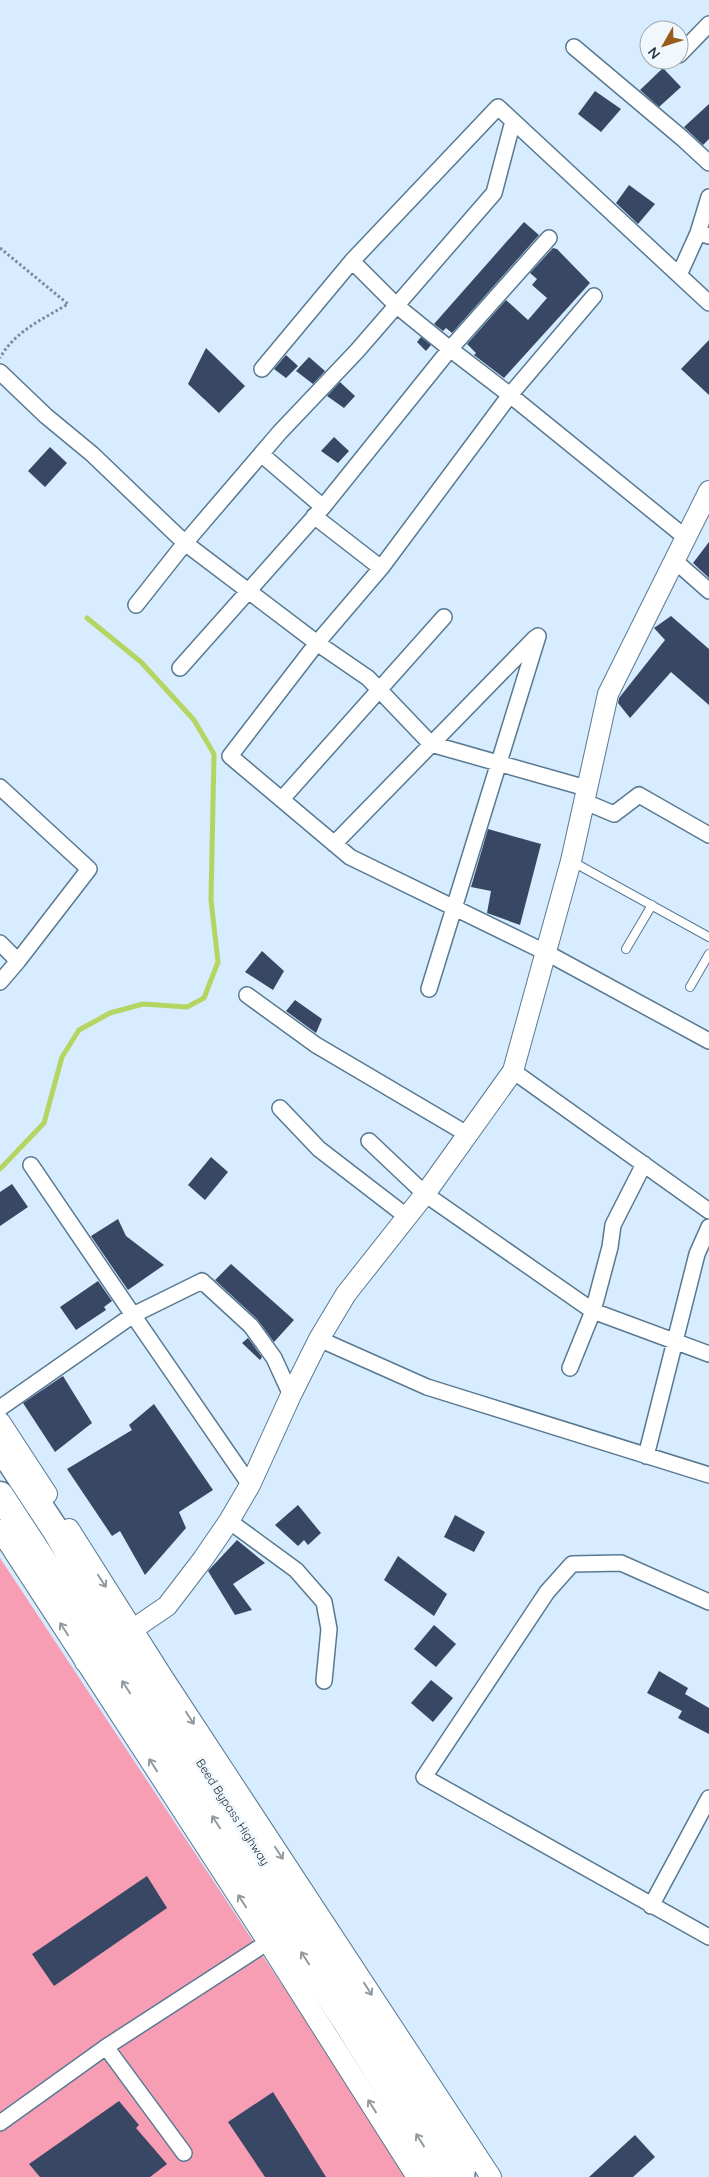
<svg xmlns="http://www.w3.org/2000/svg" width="709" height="2177" font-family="Quicksand,sans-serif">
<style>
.green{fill:#f79eb5}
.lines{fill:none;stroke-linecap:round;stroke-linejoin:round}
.stream{stroke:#b5d562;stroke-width:5}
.building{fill:#374764}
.service-casing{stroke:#587992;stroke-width:10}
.minor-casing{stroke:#587992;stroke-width:18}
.tertiary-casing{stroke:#587992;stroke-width:22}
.trunk-casing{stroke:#587992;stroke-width:29}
.path{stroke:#7a8c9b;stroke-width:3;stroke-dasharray:2.5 2.5;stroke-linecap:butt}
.service{stroke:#fff;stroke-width:8}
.minor{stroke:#fff;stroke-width:15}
.tertiary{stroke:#fff;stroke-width:20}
.trunk{stroke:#fff;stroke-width:26}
.oneway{stroke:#929aa0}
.labels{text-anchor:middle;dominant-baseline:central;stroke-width:5;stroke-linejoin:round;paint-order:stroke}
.street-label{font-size:12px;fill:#263440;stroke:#f0f7fd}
</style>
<rect width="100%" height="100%" fill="#d7ecfe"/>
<path class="green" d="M 0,1558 L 409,2177 L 0,2177 Z"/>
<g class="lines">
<path class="stream" d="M 0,1169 L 44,1123 L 62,1057 L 79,1030 L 110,1013 L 143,1004 L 187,1007 L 204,998 L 218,962 L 211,900 L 214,754 L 194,720 L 141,662 L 87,618"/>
</g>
<path class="building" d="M 663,68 L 681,87 L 659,107 L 640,90 Z
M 595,91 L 621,109 L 601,132 L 578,114 Z
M 709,104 L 709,139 L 703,145 L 684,127 Z
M 629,185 L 655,204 L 638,224 L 616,203 Z
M 524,222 L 539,235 L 452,333 L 446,328 L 443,331 L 434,324 Z
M 553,248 L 557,249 L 590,283 L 504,378 L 474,355 L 476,353 L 467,344 L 506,300 L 528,320 L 547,298 L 532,285 L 537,279 L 530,273 Z
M 421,337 L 431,345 L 426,351 L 417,342 Z
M 709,340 L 709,395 L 681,369 Z
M 206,348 L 245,386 L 219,413 L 188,384 Z
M 286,355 L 298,366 L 286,378 L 274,369 Z
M 309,357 L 325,371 L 313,384 L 296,371 Z
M 340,382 L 355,396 L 344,408 L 327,396 Z
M 334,437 L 349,451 L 338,463 L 321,451 Z
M 50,447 L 67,463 L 45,487 L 28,471 Z
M 709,542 L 709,578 L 693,563 Z
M 671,616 L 709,649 L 709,705 L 671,672 L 630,718 L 618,703 L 619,698 L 665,640 L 654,628 Z
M 488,829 L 541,844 L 520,925 L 487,913 L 491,891 L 471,887 Z
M 262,951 L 284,971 L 273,990 L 245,972 Z
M 295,1000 L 322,1019 L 316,1033 L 286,1011 Z
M 211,1157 L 228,1172 L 205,1200 L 188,1185 Z
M 12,1184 L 28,1207 L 0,1226 L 0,1192 Z
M 118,1219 L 126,1236 L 164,1265 L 128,1290 L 91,1236 Z
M 231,1264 L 294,1320 L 274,1342 L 257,1319 L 215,1280 Z
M 98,1281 L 112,1301 L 104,1307 L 106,1310 L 76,1330 L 60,1307 Z
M 248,1338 L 262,1357 L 260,1360 L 242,1343 Z
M 63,1376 L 92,1423 L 55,1452 L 23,1403 Z
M 154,1404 L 213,1490 L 179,1512 L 186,1528 L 145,1575 L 120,1531 L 112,1536 L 67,1469 L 132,1430 L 129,1425 Z
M 298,1505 L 321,1533 L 308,1545 L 304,1540 L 298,1546 L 275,1525 Z
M 455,1515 L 485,1532 L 474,1552 L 444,1537 Z
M 237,1540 L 265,1563 L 233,1584 L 252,1610 L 235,1615 L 208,1571 Z
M 398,1556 L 447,1594 L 434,1616 L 384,1580 Z
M 434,1625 L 456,1644 L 436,1667 L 414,1649 Z
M 659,1671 L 688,1688 L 685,1694 L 709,1708 L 709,1734 L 678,1718 L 682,1711 L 647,1693 Z
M 431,1680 L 453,1698 L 433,1722 L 411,1703 Z
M 147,1876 L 167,1908 L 54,1986 L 32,1954 Z
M 273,2092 L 326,2177 L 265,2177 L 228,2122 Z
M 119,2101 L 139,2125 L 136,2128 L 167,2164 L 150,2177 L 40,2177 L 29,2164 Z
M 635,2135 L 655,2157 L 633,2177 L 589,2177 Z"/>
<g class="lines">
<defs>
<path id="service" d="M 573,862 L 709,937
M 626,949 L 652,905
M 690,987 L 709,954"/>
<path id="minor" d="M 574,47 L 682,138 L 709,163
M 679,55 L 709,24
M 709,197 L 698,233 L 709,236
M 679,275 L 698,233
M 594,296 L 510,395 L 381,568 L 317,643 L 230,756 L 350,857 L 547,953 L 709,1041
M 262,369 L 352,261
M 0,372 L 46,416 L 92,454 L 185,543 L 317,643 L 368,678 L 431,744 L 586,788
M 261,454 L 323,507
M 314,516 L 381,568
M 685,537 L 510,395 L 450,349 L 397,306 L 352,261 L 498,107 L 709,303
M 674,560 L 709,591
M 136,605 L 185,543 L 280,432 L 357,351 L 494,193 L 513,121
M 180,668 L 323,507 L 450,349 L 549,238
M 0,787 L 89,869 L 18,961
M 282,799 L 444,617
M 583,801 L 614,814 L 639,795 L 709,835
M 334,844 L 535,638
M 0,943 L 18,961 L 0,982
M 429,989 L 538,636
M 247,995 L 316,1045 L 467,1134
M 513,1071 L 709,1211
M 280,1108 L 319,1149 L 406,1216
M 369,1141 L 425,1194 L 593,1311 L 709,1354
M 31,1165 L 133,1315 L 202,1281 L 251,1326 L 274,1358 L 291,1395
M 319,1339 L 427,1387 L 709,1475
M 570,1368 L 593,1311 L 610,1247 L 613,1225 L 644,1164
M 0,1408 L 133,1315 L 250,1485
M 646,1456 L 697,1254 L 709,1227
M 229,1521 L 296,1570 L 324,1602 L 329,1629 L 324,1681
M 709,1602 L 621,1563 L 572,1564 L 547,1592 L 424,1777 L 709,1937
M 651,1906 L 709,1798
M 106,2047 L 184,2153
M 0,2123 L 106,2047 L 268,1942"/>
<path id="tertiary" d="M 0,1422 L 47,1494
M 69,1529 L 162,1676 L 491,2177
M 0,1530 L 268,1942 L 417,2177
M 85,1662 L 167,1606 L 203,1559 L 229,1521 L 250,1485 L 291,1395 L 319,1339 L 346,1294 L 425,1194 L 513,1071 L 571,861 L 608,694 L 709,491"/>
<path id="trunk" d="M 0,1446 L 56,1531 L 120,1638 L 463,2162 L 461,2177
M 0,1495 L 345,2020 L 439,2171 L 450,2177"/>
</defs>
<use href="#service" class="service-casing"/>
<use href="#minor" class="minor-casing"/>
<use href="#tertiary" class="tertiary-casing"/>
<use href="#trunk" class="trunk-casing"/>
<path class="path" d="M 0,248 L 68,304 C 43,319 15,331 0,358"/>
<use href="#service" class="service"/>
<use href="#minor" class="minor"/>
<use href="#tertiary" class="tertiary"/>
<use href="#trunk" class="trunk"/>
</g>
<defs><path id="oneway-shaft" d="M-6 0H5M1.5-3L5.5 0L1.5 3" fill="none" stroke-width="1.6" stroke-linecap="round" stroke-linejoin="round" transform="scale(1.25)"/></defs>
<g class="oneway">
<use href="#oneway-shaft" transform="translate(102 1581) rotate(57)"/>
<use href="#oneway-shaft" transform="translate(64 1629) rotate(-123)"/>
<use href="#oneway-shaft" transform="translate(126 1687) rotate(-123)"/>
<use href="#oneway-shaft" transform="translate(190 1718) rotate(57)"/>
<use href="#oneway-shaft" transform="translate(153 1765) rotate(-123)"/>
<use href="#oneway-shaft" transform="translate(216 1822) rotate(-123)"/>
<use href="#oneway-shaft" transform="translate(279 1853) rotate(57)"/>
<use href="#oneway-shaft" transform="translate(242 1901) rotate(-123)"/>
<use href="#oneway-shaft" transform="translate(305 1958) rotate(-123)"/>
<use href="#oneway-shaft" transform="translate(368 1989) rotate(57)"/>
<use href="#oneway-shaft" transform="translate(372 2106) rotate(-122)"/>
<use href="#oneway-shaft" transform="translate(420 2140) rotate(-122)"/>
</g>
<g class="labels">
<g class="street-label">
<text transform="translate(233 1812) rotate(57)">Beed Bypass Highway</text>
</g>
</g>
<g transform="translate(664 45) rotate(231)"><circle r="24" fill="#f0f7fd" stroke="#9fa9b1"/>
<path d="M0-4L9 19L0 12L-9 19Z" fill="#975b1c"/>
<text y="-8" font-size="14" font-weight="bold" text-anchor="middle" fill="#263440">N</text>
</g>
</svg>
